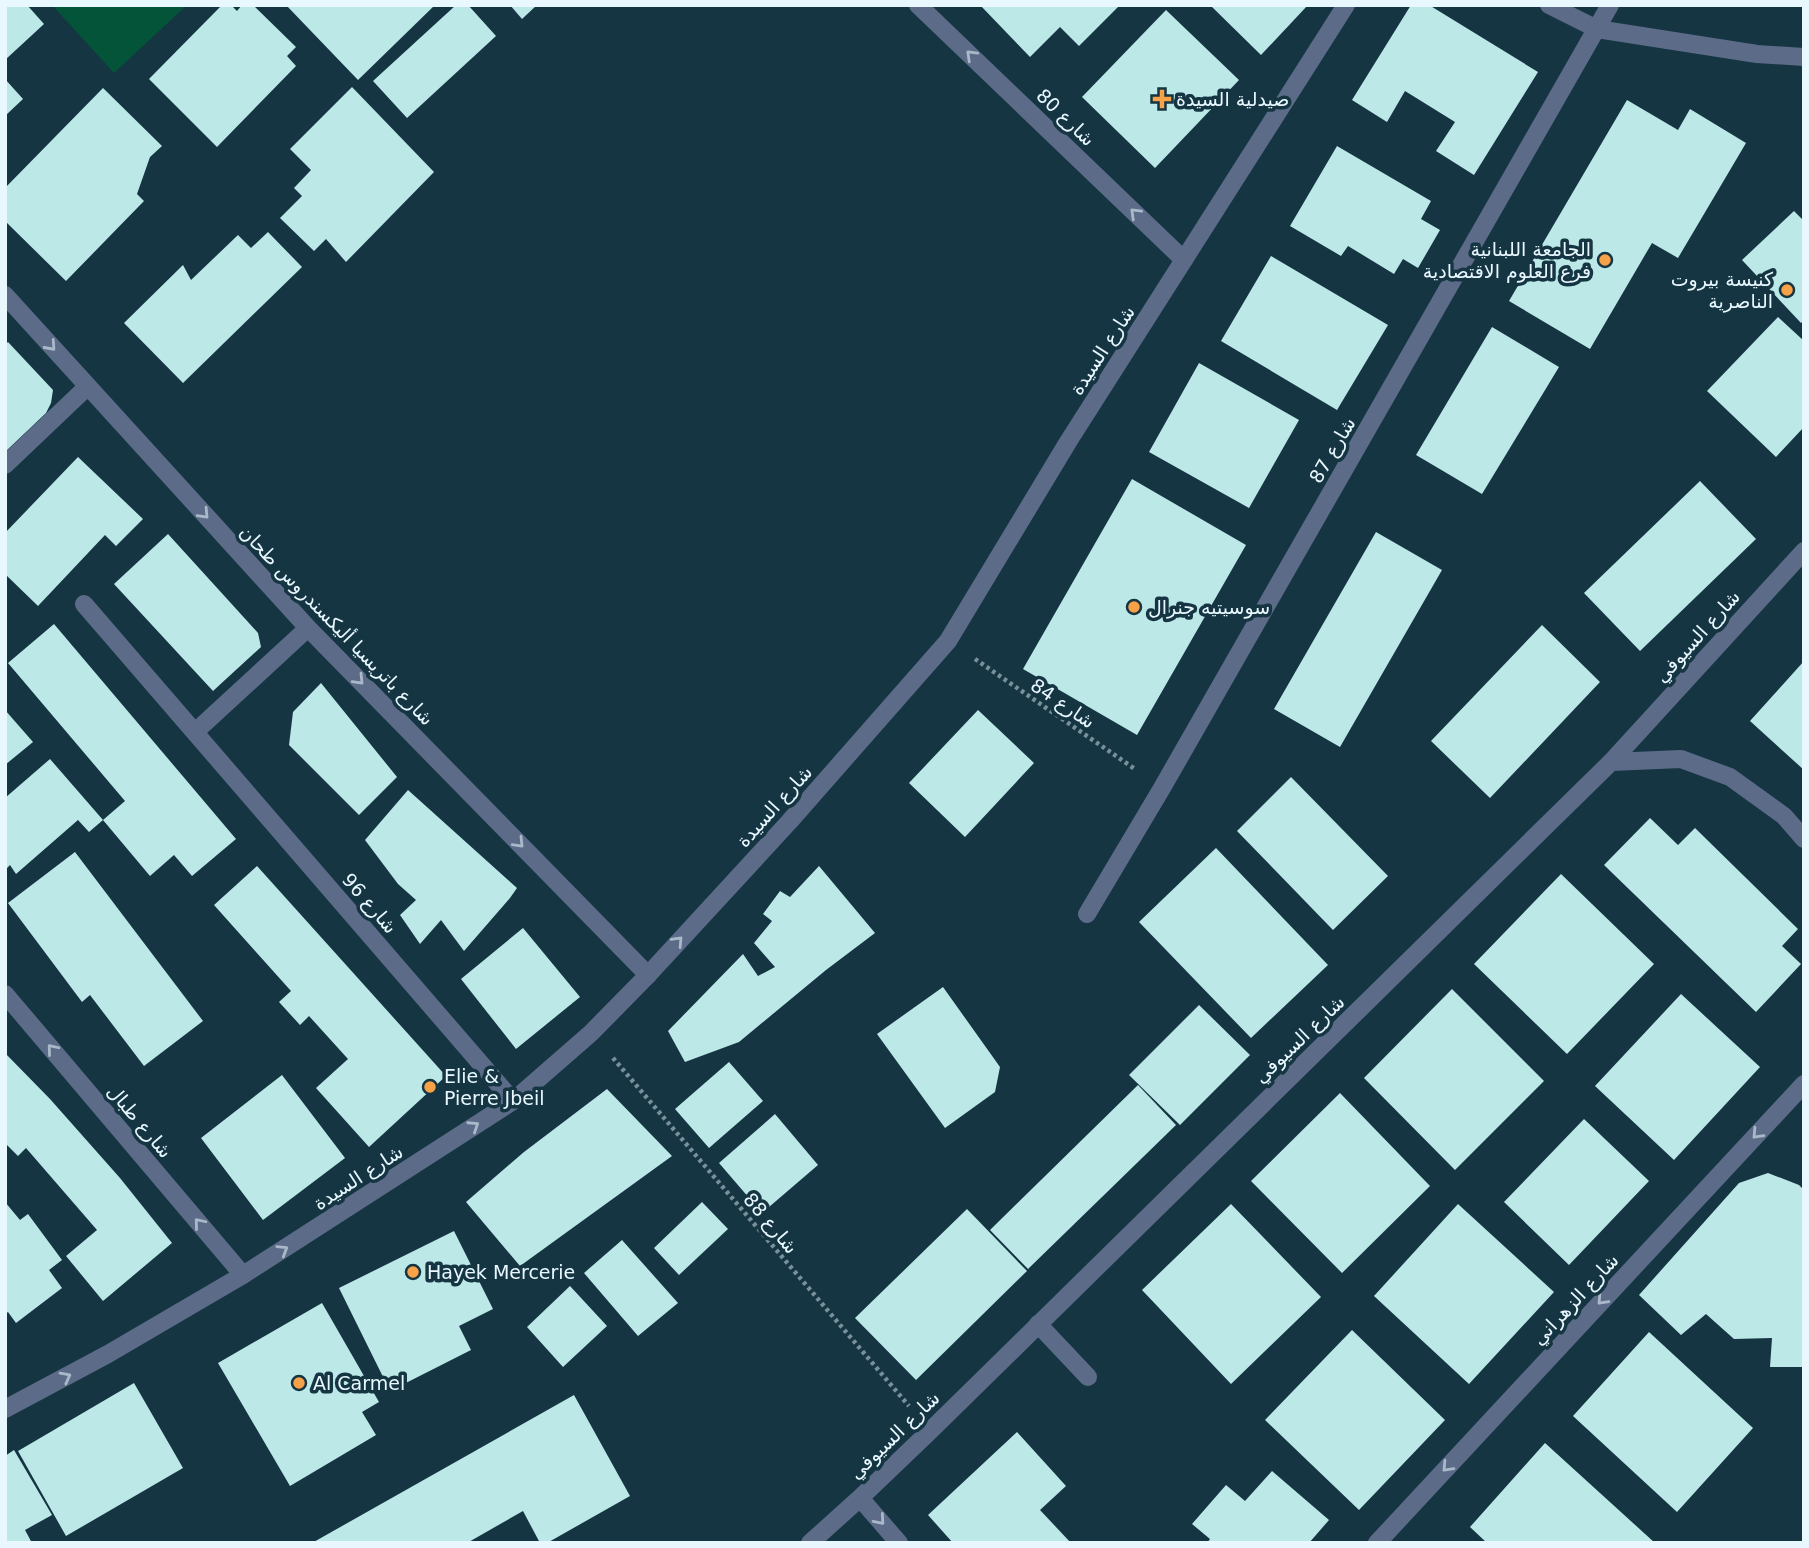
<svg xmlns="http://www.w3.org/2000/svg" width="1809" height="1548" font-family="'DejaVu Sans','Noto Naskh Arabic',sans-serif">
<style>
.grass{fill:#035439}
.building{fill:#bde8e8}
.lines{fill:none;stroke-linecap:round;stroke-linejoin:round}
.path{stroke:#78909a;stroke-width:4.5;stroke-dasharray:3.5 3.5;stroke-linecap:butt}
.service{stroke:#5c6c88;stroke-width:18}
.minor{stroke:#5c6c88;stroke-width:18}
.tertiary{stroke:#5c6c88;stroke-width:18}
.oneway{stroke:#aab9c9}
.poi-dot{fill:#f7a149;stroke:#153543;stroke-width:2.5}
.labels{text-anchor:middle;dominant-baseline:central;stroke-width:7;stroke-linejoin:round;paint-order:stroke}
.poi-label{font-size:19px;fill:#e9f8ff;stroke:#153543;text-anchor:start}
.street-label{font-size:19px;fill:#e9f8ff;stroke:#153543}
</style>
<rect width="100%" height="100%" fill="#153543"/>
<path class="grass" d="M 52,5 L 187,5 L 114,73 Z"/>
<path class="building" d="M 5,5 L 27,5 L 44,24 L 5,60 Z
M 222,5 L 231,5 L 237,11 L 242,5 L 253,5 L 296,47 L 287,56 L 296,66 L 217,147 L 149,79 Z
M 286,5 L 435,5 L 358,80 Z
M 456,5 L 468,5 L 496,36 L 407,118 L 373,81 Z
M 510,5 L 537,5 L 522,19 Z
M 980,5 L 1120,5 L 1079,46 L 1060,27 L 1030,57 Z
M 1210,5 L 1308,5 L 1261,55 Z
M 1411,5 L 1429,5 L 1538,72 L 1474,175 L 1436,151 L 1455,122 L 1405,91 L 1387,122 L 1352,100 Z
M 1166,10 L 1239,80 L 1155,168 L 1082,97 Z
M 5,79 L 23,99 L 5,116 Z
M 352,87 L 434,172 L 346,262 L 326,239 L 314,251 L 280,218 L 302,196 L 294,188 L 311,170 L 290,149 Z
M 103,88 L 162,146 L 150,157 L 137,194 L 144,201 L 66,281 L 5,221 L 5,188 Z
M 1627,100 L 1678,130 L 1690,109 L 1746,143 L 1678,258 L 1652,243 L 1590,349 L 1509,301 Z
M 1337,146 L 1431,201 L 1421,219 L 1440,230 L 1418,268 L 1403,259 L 1394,274 L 1348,246 L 1341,256 L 1290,226 Z
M 1794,211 L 1804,221 L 1804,320 L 1801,323 L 1742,260 Z
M 268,232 L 302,267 L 183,383 L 124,323 L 183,265 L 191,280 L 238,235 L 251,248 Z
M 1271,256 L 1388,325 L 1337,410 L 1221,341 Z
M 1778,317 L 1804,341 L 1804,427 L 1776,457 L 1707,391 Z
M 1492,327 L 1559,367 L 1482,494 L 1416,455 Z
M 8,342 L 53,390 L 51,403 L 46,413 L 5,452 L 5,345 Z
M 1199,363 L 1299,420 L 1249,508 L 1149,452 Z
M 78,457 L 143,519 L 116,546 L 105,535 L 38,606 L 5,574 L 5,533 Z
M 1132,479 L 1246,545 L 1137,735 L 1023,669 Z
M 1700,481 L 1756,539 L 1640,651 L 1584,593 Z
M 1376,532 L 1442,570 L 1340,747 L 1274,709 Z
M 168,534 L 258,633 L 261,647 L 213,691 L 114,584 Z
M 54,624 L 236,839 L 192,876 L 174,855 L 150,876 L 103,820 L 125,801 L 8,663 Z
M 1542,625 L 1600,682 L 1490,798 L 1431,741 Z
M 1804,661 L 1804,770 L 1750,721 Z
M 321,683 L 397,777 L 359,815 L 289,745 L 293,712 Z
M 5,710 L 33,742 L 5,765 Z
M 978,710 L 1034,763 L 965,837 L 909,783 Z
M 50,759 L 103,820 L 89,832 L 78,820 L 16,874 L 10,865 L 5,870 L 5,798 Z
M 1291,777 L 1388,876 L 1333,930 L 1237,831 Z
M 408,790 L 517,888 L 510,898 L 464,951 L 441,920 L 420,944 L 400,915 L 416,900 L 398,884 L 365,840 Z
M 1650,818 L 1678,845 L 1695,828 L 1798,929 L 1782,946 L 1801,964 L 1756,1012 L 1604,865 Z
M 1216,848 L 1328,965 L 1251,1038 L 1139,922 Z
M 75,852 L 203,1021 L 144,1066 L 90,995 L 82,1002 L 8,903 Z
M 257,866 L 446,1076 L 369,1147 L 316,1088 L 348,1059 L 309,1016 L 300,1025 L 279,1002 L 291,991 L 214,905 Z
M 819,866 L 875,933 L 826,970 L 739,1042 L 685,1062 L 668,1031 L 743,954 L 758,976 L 775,967 L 754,943 L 772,921 L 763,914 L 780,891 L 790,897 Z
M 1561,874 L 1654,964 L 1567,1054 L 1474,964 Z
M 523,928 L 580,997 L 516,1049 L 461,979 Z
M 943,987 L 1000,1067 L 995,1092 L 945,1128 L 877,1034 Z
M 1452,989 L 1544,1081 L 1455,1170 L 1364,1078 Z
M 1681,994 L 1760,1067 L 1674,1160 L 1595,1086 Z
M 1199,1005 L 1250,1055 L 1180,1125 L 1129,1075 Z
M 5,1053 L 50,1099 L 120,1178 L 172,1243 L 103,1301 L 66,1256 L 97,1230 L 26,1148 L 18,1156 L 5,1143 Z
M 729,1062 L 763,1101 L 709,1148 L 675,1109 Z
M 282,1075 L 345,1158 L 263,1220 L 201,1138 Z
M 1138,1085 L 1176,1125 L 1028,1269 L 990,1230 Z
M 607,1089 L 672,1156 L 520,1266 L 466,1202 L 524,1152 Z
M 1340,1093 L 1430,1186 L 1342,1273 L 1251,1181 Z
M 775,1114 L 818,1165 L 762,1213 L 719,1163 Z
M 1584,1119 L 1649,1181 L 1569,1265 L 1504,1202 Z
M 1768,1173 L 1799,1185 L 1804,1190 L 1804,1367 L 1770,1367 L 1772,1338 L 1734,1339 L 1706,1314 L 1681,1335 L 1639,1295 L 1739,1183 Z
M 5,1202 L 20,1220 L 28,1214 L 62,1260 L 49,1270 L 62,1288 L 16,1323 L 8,1312 L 5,1314 Z
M 702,1202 L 728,1229 L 679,1275 L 654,1248 Z
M 1231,1204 L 1321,1297 L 1231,1384 L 1142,1290 Z
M 1458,1204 L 1554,1292 L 1469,1384 L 1374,1296 Z
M 967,1209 L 1027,1271 L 916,1380 L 855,1318 Z
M 454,1231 L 493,1309 L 459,1326 L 471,1350 L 390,1391 L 339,1288 Z
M 622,1240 L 678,1303 L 638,1336 L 584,1273 Z
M 570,1286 L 607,1326 L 563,1367 L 527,1327 Z
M 322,1303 L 379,1402 L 362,1412 L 376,1435 L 290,1486 L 218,1363 Z
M 1352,1330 L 1445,1420 L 1359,1510 L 1265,1420 Z
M 1649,1332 L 1753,1428 L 1677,1512 L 1573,1416 Z
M 134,1383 L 183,1468 L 66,1536 L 18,1451 Z
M 574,1395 L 630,1496 L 547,1543 L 540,1543 L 523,1511 L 467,1543 L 312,1543 Z
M 1017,1432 L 1066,1486 L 1040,1510 L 1071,1543 L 953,1543 L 928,1515 Z
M 1545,1443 L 1655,1543 L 1487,1543 L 1470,1527 Z
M 14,1450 L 52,1515 L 25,1530 L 32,1543 L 5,1543 L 5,1456 Z
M 1272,1471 L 1329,1520 L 1309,1543 L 1207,1543 L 1210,1539 L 1192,1524 L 1226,1485 L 1245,1501 Z"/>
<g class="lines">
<path class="path" d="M 975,659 L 1135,769
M 613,1058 L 909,1406"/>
<path class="service" d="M 1038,1324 L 1088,1377"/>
<path class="minor" d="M 918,5 L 1184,260
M 1549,5 L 1597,29 L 1757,54 L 1804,57
M 5,295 L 308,628 L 648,975
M 5,465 L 87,387
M 84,604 L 513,1101
M 195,732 L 308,628
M 1611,762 L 1681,759 L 1730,777 L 1784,816 L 1804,839
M 1087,914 L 1162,788 L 1610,5
M 5,994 L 243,1275
M 860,1498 L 899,1543
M 810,1543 L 860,1498 L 930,1431 L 1611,762 L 1804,551
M 1377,1543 L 1804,1084"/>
<path class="tertiary" d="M 5,1409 L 108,1354 L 243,1275 L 513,1101 L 591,1033 L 648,975 L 789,822 L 948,641 L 1068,442 L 1346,5"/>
</g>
<defs><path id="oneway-chevron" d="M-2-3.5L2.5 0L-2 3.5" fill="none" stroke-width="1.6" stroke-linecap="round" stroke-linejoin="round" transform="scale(1.75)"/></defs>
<g class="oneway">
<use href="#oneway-chevron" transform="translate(971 55) rotate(-136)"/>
<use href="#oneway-chevron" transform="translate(1135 213) rotate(-136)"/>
<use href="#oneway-chevron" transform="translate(51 346) rotate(48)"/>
<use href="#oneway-chevron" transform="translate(204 514) rotate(47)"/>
<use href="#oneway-chevron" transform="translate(359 680) rotate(46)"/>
<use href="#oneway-chevron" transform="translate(519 843) rotate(46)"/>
<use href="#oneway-chevron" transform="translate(678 941) rotate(-47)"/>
<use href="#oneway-chevron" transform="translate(52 1049) rotate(-130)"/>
<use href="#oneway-chevron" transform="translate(474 1126) rotate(-33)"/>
<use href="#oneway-chevron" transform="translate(1757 1134) rotate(133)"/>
<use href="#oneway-chevron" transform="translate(199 1223) rotate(-130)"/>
<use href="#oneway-chevron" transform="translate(283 1250) rotate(-32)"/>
<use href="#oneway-chevron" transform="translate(1602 1300) rotate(133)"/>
<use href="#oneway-chevron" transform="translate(66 1377) rotate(-28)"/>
<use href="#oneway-chevron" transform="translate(1447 1467) rotate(133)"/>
<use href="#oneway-chevron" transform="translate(880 1520) rotate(49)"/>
</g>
<g class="poi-dot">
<path d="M1158.5 88.5h7v7h7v7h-7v7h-7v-7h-7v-7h7z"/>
<circle cx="1605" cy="260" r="7"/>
<circle cx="1787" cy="290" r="7"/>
<circle cx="1134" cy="607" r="7"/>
<circle cx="430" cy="1087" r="7"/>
<circle cx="413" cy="1272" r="7"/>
<circle cx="299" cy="1383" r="7"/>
</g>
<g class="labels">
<g class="poi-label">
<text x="1176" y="99">صيدلية السيدة</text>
<text x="1591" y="249" text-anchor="end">الجامعة اللبنانية<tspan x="1591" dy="22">فرع العلوم الاقتصادية</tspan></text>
<text x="1773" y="279" text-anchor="end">كنيسة بيروت<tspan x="1773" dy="22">الناصرية</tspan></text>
<text x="1148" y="607">سوسيتيه جنرال</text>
<text x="444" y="1076">Elie &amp;<tspan x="444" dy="22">Pierre Jbeil</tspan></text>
<text x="427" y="1272">Hayek Mercerie</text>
<text x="313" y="1383">Al Carmel</text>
</g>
<g class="street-label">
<text transform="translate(1066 117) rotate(44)">شارع 80</text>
<text transform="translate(1102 350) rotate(-57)">شارع السيدة</text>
<text transform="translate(1332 450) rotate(-60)">شارع 87</text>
<text transform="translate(337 625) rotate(46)">شارع باتريسيا أليكسندروس طحان</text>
<text transform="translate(1697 636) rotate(-48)">شارع السيوفي</text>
<text transform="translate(1063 703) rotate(34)">شارع 84</text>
<text transform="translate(774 806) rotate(-48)">شارع السيدة</text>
<text transform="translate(370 903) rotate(49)">شارع 96</text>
<text transform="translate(1299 1039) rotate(-44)">شارع السيوفي</text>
<text transform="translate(140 1121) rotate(50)">شارع طبال</text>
<text transform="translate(358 1177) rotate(-33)">شارع السيدة</text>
<text transform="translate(771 1223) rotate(50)">شارع 88</text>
<text transform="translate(1575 1299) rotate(-47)">شارع الزهراني</text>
<text transform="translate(894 1435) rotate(-44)">شارع السيوفي</text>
</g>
</g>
<rect width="1809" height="1548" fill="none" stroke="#e9f8ff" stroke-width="14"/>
</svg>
